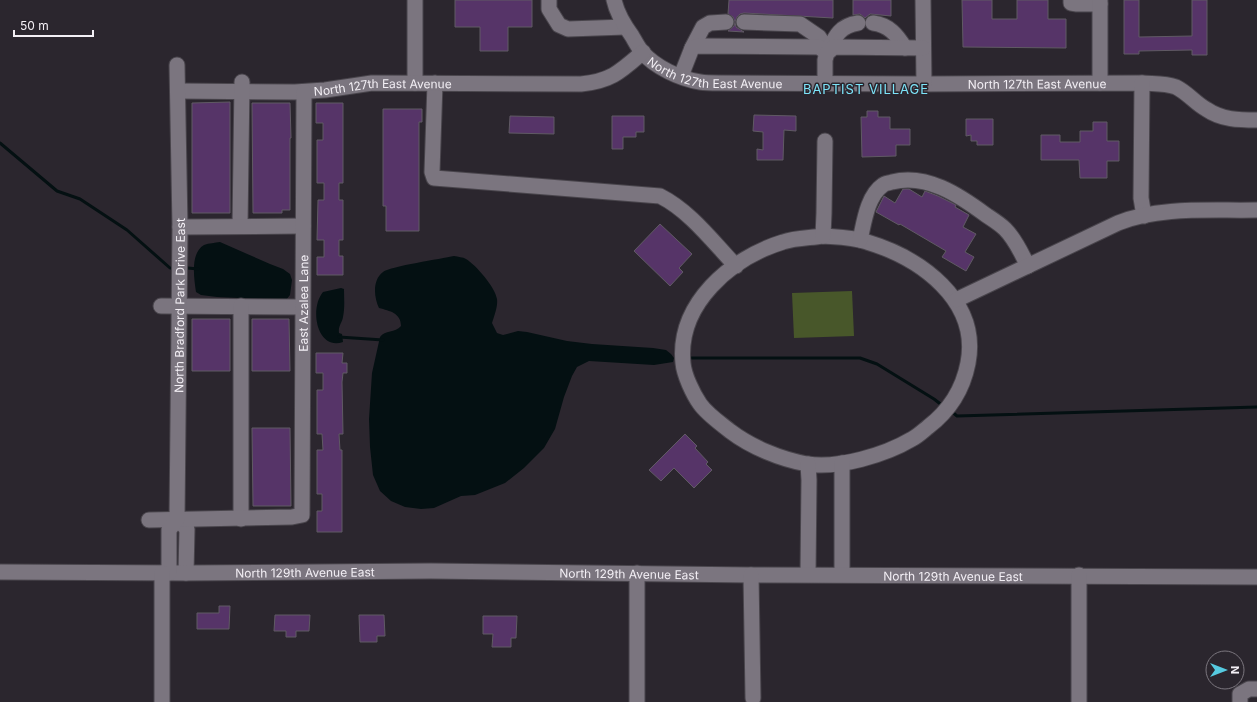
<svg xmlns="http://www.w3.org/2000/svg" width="1257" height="702" font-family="Inter,sans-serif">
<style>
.green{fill:#48572a}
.water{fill:#041012}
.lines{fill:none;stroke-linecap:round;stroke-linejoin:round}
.stream{stroke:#041012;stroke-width:3}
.building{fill:#563468;stroke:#605a64}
.minor-casing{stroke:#49454c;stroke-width:17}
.minor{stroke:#7b757f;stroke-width:15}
.labels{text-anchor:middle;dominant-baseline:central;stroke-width:3;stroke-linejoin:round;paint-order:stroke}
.street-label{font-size:12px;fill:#f3eff5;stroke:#2b262e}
.neighbourhood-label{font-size:13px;letter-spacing:1px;fill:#7de4f9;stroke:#2b262e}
</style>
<rect width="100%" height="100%" fill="#2b262e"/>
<path class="green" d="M 852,291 L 854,336 L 794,338 L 792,293 Z"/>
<path class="water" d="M 220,242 L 270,264 L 283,269 L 290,274 L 292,280 L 290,295 L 286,300 L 217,297 L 201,295 L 196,292 C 194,278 190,253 204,245 C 209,243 215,243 220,242 Z
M 454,256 C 458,257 463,257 466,259 C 476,265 495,287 497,299 C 498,307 494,316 492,323 L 497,333 L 503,335 L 518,331 L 527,332 L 567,341 L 592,344 L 653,348 L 666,350 L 671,354 L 674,358 L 673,362 L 654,365 L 589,361 L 577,367 L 572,376 L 564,397 L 555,429 L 544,448 L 524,468 L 505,483 L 475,495 L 461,496 L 434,508 L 421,509 L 405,507 L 391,501 L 380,491 L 373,475 L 370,447 L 369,419 L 372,373 L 380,337 C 385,330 395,333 401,326 C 401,313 390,311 379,308 C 374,298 372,280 383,272 C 391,266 441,259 454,256 Z
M 341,288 L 344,289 C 344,298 345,308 343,317 C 342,323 338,326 339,333 L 342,334 L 343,342 C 317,351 309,309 323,292 Z"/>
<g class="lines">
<path class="stream" d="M 0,143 L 57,191 L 80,199 L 127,230 L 170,268
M 188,268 L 198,269
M 339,337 L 383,340
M 688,358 L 860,358 L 877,364 L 934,399 L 943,406
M 951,411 L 957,416 L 1257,407"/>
</g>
<path class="building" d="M 455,0 L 532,0 L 532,27 L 508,27 L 508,51 L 480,51 L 480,27 L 455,27 Z
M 729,0 L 833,0 L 833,18 L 744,13 L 740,14 L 737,17 L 735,22 L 736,27 L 744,32 L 728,31 L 734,26 L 735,22 L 733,17 L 728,14 Z
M 853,0 L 891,0 L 891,16 L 870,14 L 865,18 L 860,14 L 853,15 Z
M 962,0 L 992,0 L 992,19 L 1017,19 L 1017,0 L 1048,0 L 1048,19 L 1066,19 L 1066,48 L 963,47 Z
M 1124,0 L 1139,0 L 1139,37 L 1192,36 L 1192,0 L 1207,0 L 1207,55 L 1192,55 L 1192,50 L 1139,51 L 1139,54 L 1124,54 Z
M 230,102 L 230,213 L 192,213 L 192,103 Z
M 252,103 L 290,103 L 291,138 L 290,138 L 290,210 L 282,210 L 282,213 L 253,213 Z
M 316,103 L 343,103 L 343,183 L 339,183 L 339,200 L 343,200 L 343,240 L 339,240 L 339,256 L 343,256 L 343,275 L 317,275 L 317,257 L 324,257 L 324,240 L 317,240 L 318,200 L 324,200 L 324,183 L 317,183 L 317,140 L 323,140 L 323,123 L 316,123 Z
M 383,109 L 422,109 L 422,122 L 419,122 L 419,231 L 386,231 L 386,206 L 383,206 Z
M 867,111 L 878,111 L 878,117 L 890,117 L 890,129 L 910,129 L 910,145 L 896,145 L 896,156 L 862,157 L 861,117 L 867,117 Z
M 754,115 L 796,116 L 796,131 L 784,130 L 783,160 L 757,160 L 757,149 L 763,150 L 763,132 L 753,131 Z
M 510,116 L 554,117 L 554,134 L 509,133 Z
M 612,116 L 644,116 L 644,132 L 636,132 L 636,137 L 623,137 L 623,149 L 612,149 Z
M 966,119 L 993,119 L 993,145 L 977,145 L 977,141 L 971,141 L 971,135 L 966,136 Z
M 1093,122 L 1107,122 L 1107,141 L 1119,141 L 1119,161 L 1107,161 L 1107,178 L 1080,178 L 1079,160 L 1041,160 L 1041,135 L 1060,135 L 1060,142 L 1080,142 L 1080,131 L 1093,131 Z
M 903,189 L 909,189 L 922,197 L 925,191 L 938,196 L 956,205 L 955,207 L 969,215 L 963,227 L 976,234 L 965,252 L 974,257 L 966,271 L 942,257 L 946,251 L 900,224 L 899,225 L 876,212 L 884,196 L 895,203 Z
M 660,224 L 692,254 L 679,268 L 683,272 L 670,286 L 634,251 Z
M 192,319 L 230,319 L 230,371 L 192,371 Z
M 252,319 L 289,319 L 290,371 L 252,371 Z
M 316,353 L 343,353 L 342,363 L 347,363 L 347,373 L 343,373 L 342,382 L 343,434 L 339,434 L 340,450 L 342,450 L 342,532 L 317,532 L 317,511 L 322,511 L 322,494 L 317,494 L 317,450 L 323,450 L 322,434 L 317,434 L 317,390 L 323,390 L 323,373 L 316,373 Z
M 252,428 L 290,428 L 291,506 L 253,506 Z
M 685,434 L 697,446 L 695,448 L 708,462 L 706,464 L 712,470 L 694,488 L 674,468 L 661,481 L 649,470 Z
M 219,606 L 230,606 L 229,629 L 197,629 L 197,613 L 219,613 Z
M 275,615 L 310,615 L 309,631 L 296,631 L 296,637 L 286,637 L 286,631 L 274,631 Z
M 359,615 L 384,615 L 385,636 L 377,636 L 377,642 L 360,642 Z
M 483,616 L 517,616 L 516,638 L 511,638 L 511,647 L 492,647 L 493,634 L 483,634 Z"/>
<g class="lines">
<defs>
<g id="minor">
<path d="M 415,0 L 415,83"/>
<path d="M 549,0 L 549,9 L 559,25 L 568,29 L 625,27"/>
<path id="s1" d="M 614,0 C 617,14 624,25 632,36 C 635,41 638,47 642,52 C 655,67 680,79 700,82 C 706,83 712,83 719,83 L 924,84 L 1142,83 C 1153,84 1165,83 1176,87 C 1188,93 1195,103 1206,109 C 1222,120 1239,120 1257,120"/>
<path d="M 923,0 L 924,84"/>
<path d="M 1071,0 L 1071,3 L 1077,4 L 1100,4"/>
<path d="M 1100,0 L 1100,83"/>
<path d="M 744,22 L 800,24 L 819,37 L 828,51"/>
<path d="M 873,23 C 889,25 897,35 905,48"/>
<path d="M 692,48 L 703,27 L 710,23 L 726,22"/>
<path d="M 681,76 L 692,48 L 698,46 L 819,47 L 827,53 C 835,37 839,26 858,23"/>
<path d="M 435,83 L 432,172 L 434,178 L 660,196 C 690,211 713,242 736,266"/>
<path d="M 825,83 L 825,60 L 827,53 L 834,47 L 923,48"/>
<path d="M 1142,83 L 1141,198 L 1144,216"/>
<path id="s2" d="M 178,91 L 295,92 L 325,90 L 372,83 L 581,84 C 611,81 620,72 643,52"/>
<path d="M 240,226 L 242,82"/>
<path d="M 180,227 L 303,226"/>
<path d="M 823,236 C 837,237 853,237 867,242 C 920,258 980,300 968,363 C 963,389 949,411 928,427 C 923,431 918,436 912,439 C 885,455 838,469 807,464 C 780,459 751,447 730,431 C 720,423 707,414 700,404 C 693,394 684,375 683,363 C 677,304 731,258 783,242 C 795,238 810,238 823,236 Z"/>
<path d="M 823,236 L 824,213 L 825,141"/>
<path d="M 860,240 C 864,223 867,196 883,185 C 885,183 889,183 892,182 C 926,173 959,195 986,215 C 992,219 1000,224 1005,229 C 1016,240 1021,253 1028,266"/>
<path d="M 956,300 L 1118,223 C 1159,206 1213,211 1257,210"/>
<path d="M 161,306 L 302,307"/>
<path d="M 241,306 L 241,519"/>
<path d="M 842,463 L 842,574"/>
<path d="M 808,464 L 809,480 L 808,574"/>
<path d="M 177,519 L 187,529 L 186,573"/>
<path id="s3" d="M 149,520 L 292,517 L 302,515 L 304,92"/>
<path id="s4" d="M 0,572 L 186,573 L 431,571 L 751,575 L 1257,577"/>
<path id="s5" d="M 169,573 L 169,530 L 177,519 L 180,227 L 177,65"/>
<path d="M 751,575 L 753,698"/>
<path d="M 1079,575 L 1079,702"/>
<path d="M 162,702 L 162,573"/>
<path d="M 637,702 L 637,573"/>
<path d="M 1240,702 L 1240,694 L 1249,689 L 1257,689"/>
</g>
</defs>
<use href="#minor" class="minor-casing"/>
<use href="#minor" class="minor"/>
</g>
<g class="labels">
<g class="street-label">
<text stroke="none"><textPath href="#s1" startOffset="139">North 127th East Avenue</textPath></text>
<text stroke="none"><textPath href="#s1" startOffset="463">North 127th East Avenue</textPath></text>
<text stroke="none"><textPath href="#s2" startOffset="205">North 127th East Avenue</textPath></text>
<text stroke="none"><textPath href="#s3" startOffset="365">East Azalea Lane</textPath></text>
<text stroke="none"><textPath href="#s5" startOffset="270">North Bradford Park Drive East</textPath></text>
<text stroke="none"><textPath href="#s4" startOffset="305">North 129th Avenue East</textPath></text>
<text stroke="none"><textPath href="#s4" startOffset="629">North 129th Avenue East</textPath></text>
<text stroke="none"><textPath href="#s4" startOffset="953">North 129th Avenue East</textPath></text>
</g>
<g class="neighbourhood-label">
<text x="866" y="89">BAPTIST VILLAGE</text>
</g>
</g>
<g transform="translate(1225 670) rotate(90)"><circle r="19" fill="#2b262e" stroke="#7b767e"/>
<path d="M0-3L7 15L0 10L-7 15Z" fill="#56cae0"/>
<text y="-6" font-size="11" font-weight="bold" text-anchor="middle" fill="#f3eff5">N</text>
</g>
<path d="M14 30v6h79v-6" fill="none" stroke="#f3eff5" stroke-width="2"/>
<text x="20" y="30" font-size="12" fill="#f3eff5" stroke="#2b262e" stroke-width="3" paint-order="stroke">50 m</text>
</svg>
